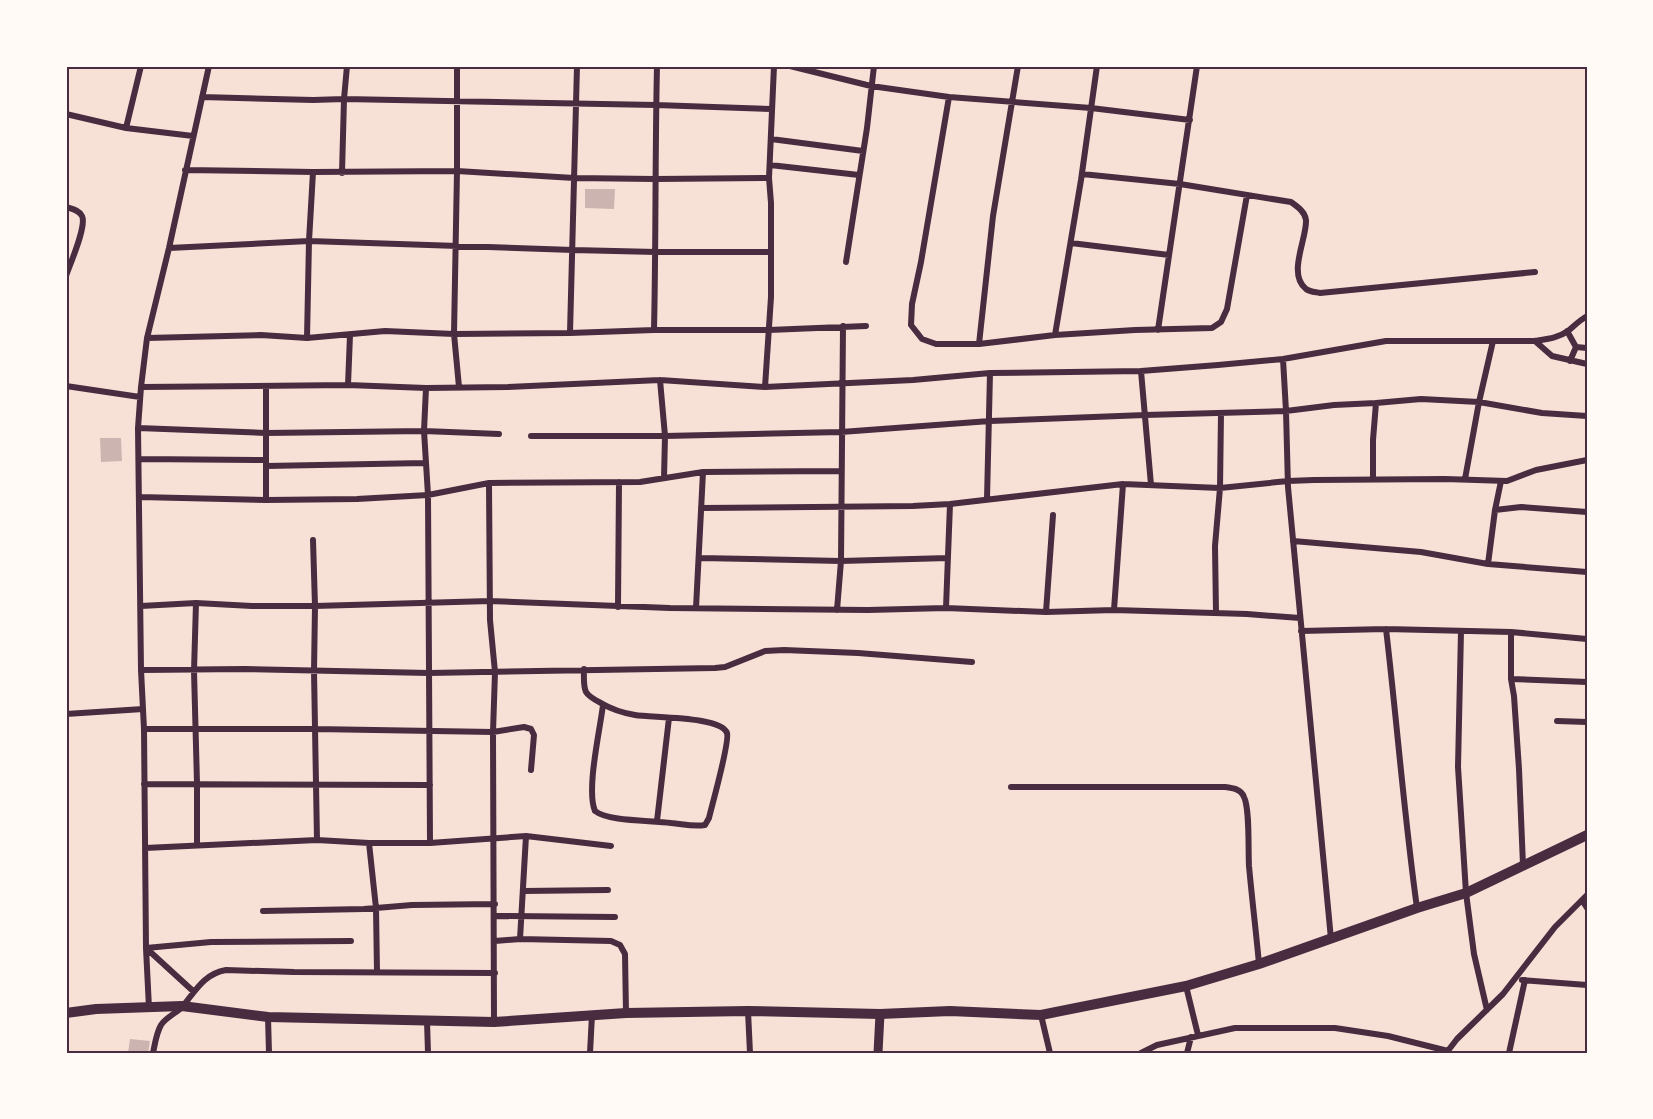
<svg xmlns="http://www.w3.org/2000/svg" width="1653" height="1119" font-family="'PT Sans Narrow',sans-serif">
<style>
.building{fill:#ccb4b1}
.lines{fill:none;stroke-linecap:round;stroke-linejoin:round}
.minor{stroke:#4a2c40;stroke-width:6}
.tertiary{stroke:#4a2c40;stroke-width:9}
.secondary{stroke:#4a2c40;stroke-width:10}
.neatline{fill:none;stroke:#4a2c40;stroke-width:2}
</style>
<rect width="100%" height="100%" fill="#f7e1d7"/>
<path class="building" d="M 585,189 L 615,189 L 614,209 L 585,208 Z
M 100,438 L 121,438 L 122,461 L 101,462 Z
M 130,1039 L 150,1041 L 148,1053 L 128,1053 Z"/>
<g class="lines">
<path class="minor" d="M 457,66 L 457,171 L 454,334 L 459,387
M 790,66 L 871,86 L 949,97 L 1091,108 L 1190,120
M 202,97 L 313,100 L 344,99 L 656,105 L 772,109
M 949,97 L 921,262 L 912,304 L 911,325 L 922,339 L 936,344 L 979,344 L 1055,335 L 1135,330 L 1212,328 L 1221,322 L 1227,309 L 1247,195
M 66,114 L 126,128 L 193,136
M 126,128 L 141,66
M 771,139 L 863,151
M 770,165 L 859,175
M 185,170 L 313,172
M 342,173 L 344,99 L 347,66
M 1082,174 L 1180,184 L 1291,202 C 1298,207 1305,212 1306,220 C 1307,239 1287,274 1306,289 C 1310,292 1316,292 1320,293 L 1535,272
M 66,207 C 72,209 79,210 82,216 C 87,226 70,264 66,276
M 1071,243 L 1169,255
M 169,248 L 309,241 L 573,250 L 656,252 L 770,252
M 846,262 L 867,128 L 874,66
M 654,330 C 656,242 655,154 657,66
M 1158,330 L 1197,66
M 1567,331 L 1576,347 L 1570,361
M 570,333 L 577,66
M 1055,335 L 1081,180 L 1097,66
M 147,338 L 261,335 L 307,338 L 385,331 L 454,334 L 570,333 L 654,330 L 769,330 L 866,326
M 307,338 L 309,241 L 313,172 L 457,171 L 574,178 L 655,179 L 769,178
M 1535,341 L 1552,356 L 1587,364
M 979,344 L 993,216 L 1018,66
M 1576,347 L 1587,348
M 1283,359 L 1286,411 L 1288,487 L 1331,939
M 1141,371 L 1151,485
M 660,380 L 665,436 L 664,478
M 348,385 L 350,335
M 66,386 L 140,397
M 266,386 L 266,500
M 141,387 L 348,385 L 426,388 L 508,387 L 660,380 L 765,387 L 913,380 L 990,373 L 1141,371 L 1218,365 L 1283,359 L 1386,341 L 1535,341 C 1547,339 1558,338 1568,331 C 1574,326 1580,320 1587,316
M 765,387 L 771,297 L 771,203 L 769,178 L 774,66
M 426,388 L 424,431 L 428,495 L 430,843
M 1376,403 L 1421,399 L 1479,402 L 1542,413 L 1587,416
M 138,428 L 266,433 L 424,431 L 499,434
M 531,436 L 665,436 L 841,432 L 990,421 L 1145,415 L 1286,411 L 1334,405 L 1376,403 L 1373,440 L 1373,479
M 139,459 L 266,460
M 266,466 L 425,463
M 1465,479 L 1479,402 L 1493,341
M 489,483 L 490,620 L 495,672 L 493,732 L 494,1022
M 139,497 L 266,500 L 357,499 L 428,495 L 489,483 L 640,482 L 703,472 L 841,471
M 987,499 L 990,373
M 701,508 L 913,506 L 950,504
M 1495,510 L 1521,507 L 1587,512
M 313,540 L 315,606 L 314,671 L 317,840
M 1293,541 L 1421,552 L 1488,564 L 1587,572
M 700,558 L 841,561 L 948,558
M 1488,564 L 1495,510 L 1501,481
M 196,603 L 194,671 L 197,783 L 197,845
M 141,606 L 196,603 L 252,606 L 315,606 L 490,601 L 670,608 L 868,610 L 946,608 L 1046,612 L 1114,610 L 1247,614 L 1300,618
M 618,607 L 619,482
M 696,608 L 703,472
M 946,608 L 950,504 L 1123,484 L 1220,488 L 1288,481 L 1314,480 L 1445,479 L 1507,481 L 1536,470 L 1587,460
M 837,610 L 841,561 L 843,326
M 1114,610 L 1123,484
M 1046,612 L 1053,515
M 1216,613 L 1215,546 L 1220,488 L 1221,413
M 1386,629 C 1397,722 1404,815 1417,908
M 1301,631 L 1386,629 L 1511,632 L 1587,639
M 1461,631 L 1458,767 L 1466,893 L 1474,954 L 1487,1010
M 1511,632 L 1511,679 L 1514,696 L 1519,769 L 1523,865
M 584,669 C 584,676 583,686 586,692 C 589,697 595,700 601,703 C 611,709 623,713 635,715 C 653,718 721,716 727,733 C 730,742 712,805 709,818 L 705,825 C 693,827 683,824 671,823 C 652,820 609,822 595,811 C 586,790 600,730 603,705
M 141,670 L 245,669 L 429,673 L 715,668 L 725,667 L 765,651 L 784,650 L 858,653 L 972,662
M 1511,679 L 1587,682
M 66,714 L 143,709
M 1557,721 L 1587,722
M 144,729 L 315,729 L 493,732 L 524,727 L 531,729 L 534,735 L 531,770
M 144,784 L 430,785
M 1011,787 L 1225,787 C 1233,788 1241,789 1244,797 C 1250,809 1248,850 1249,866 C 1252,899 1256,931 1259,964
M 657,821 L 669,718
M 369,843 L 376,908 L 377,972
M 145,848 L 317,840 L 369,843 L 430,843 L 526,836 L 611,846
M 523,891 L 608,890
M 1582,900 L 1587,908
M 263,911 L 364,909 L 412,905 L 495,904
M 495,916 L 615,917
M 520,939 L 526,836
M 495,941 L 520,939 L 611,941 L 620,945 L 625,954 L 626,1013
M 146,948 L 211,942 L 351,941
M 146,948 L 193,991
M 1522,980 L 1587,985
M 1186,986 L 1198,1035
M 149,1008 L 146,948 L 144,729 L 141,670 L 138,428 L 141,387 L 147,338 L 169,248 L 209,66
M 748,1011 L 750,1053
M 1041,1015 L 1050,1053
M 268,1017 L 269,1053
M 427,1021 L 428,1053
M 1447,1052 L 1457,1039 L 1503,994 L 1555,927 L 1587,895
M 153,1053 C 155,1044 156,1034 161,1025 C 166,1017 177,1013 183,1006 C 196,990 204,974 226,970 L 294,972 L 495,973
M 590,1053 L 592,1015
M 1141,1053 L 1157,1045 L 1235,1028 L 1335,1028 L 1388,1036 L 1448,1051
M 1187,1053 L 1191,1037
M 1509,1053 L 1525,980"/>
<path class="tertiary" d="M 878,1053 L 880,1014"/>
<path class="secondary" d="M 66,1013 L 96,1009 L 182,1006 L 268,1017 L 494,1022 L 626,1013 L 748,1011 L 880,1014 L 950,1011 L 1041,1015 L 1186,986 L 1259,964 L 1417,908 L 1466,893 L 1587,835"/>
</g>
<rect width="1653" height="1119" fill="none" stroke="#fffaf5" stroke-width="135"/>
<rect x="68" y="68" width="1518" height="984" class="neatline"/>
</svg>
